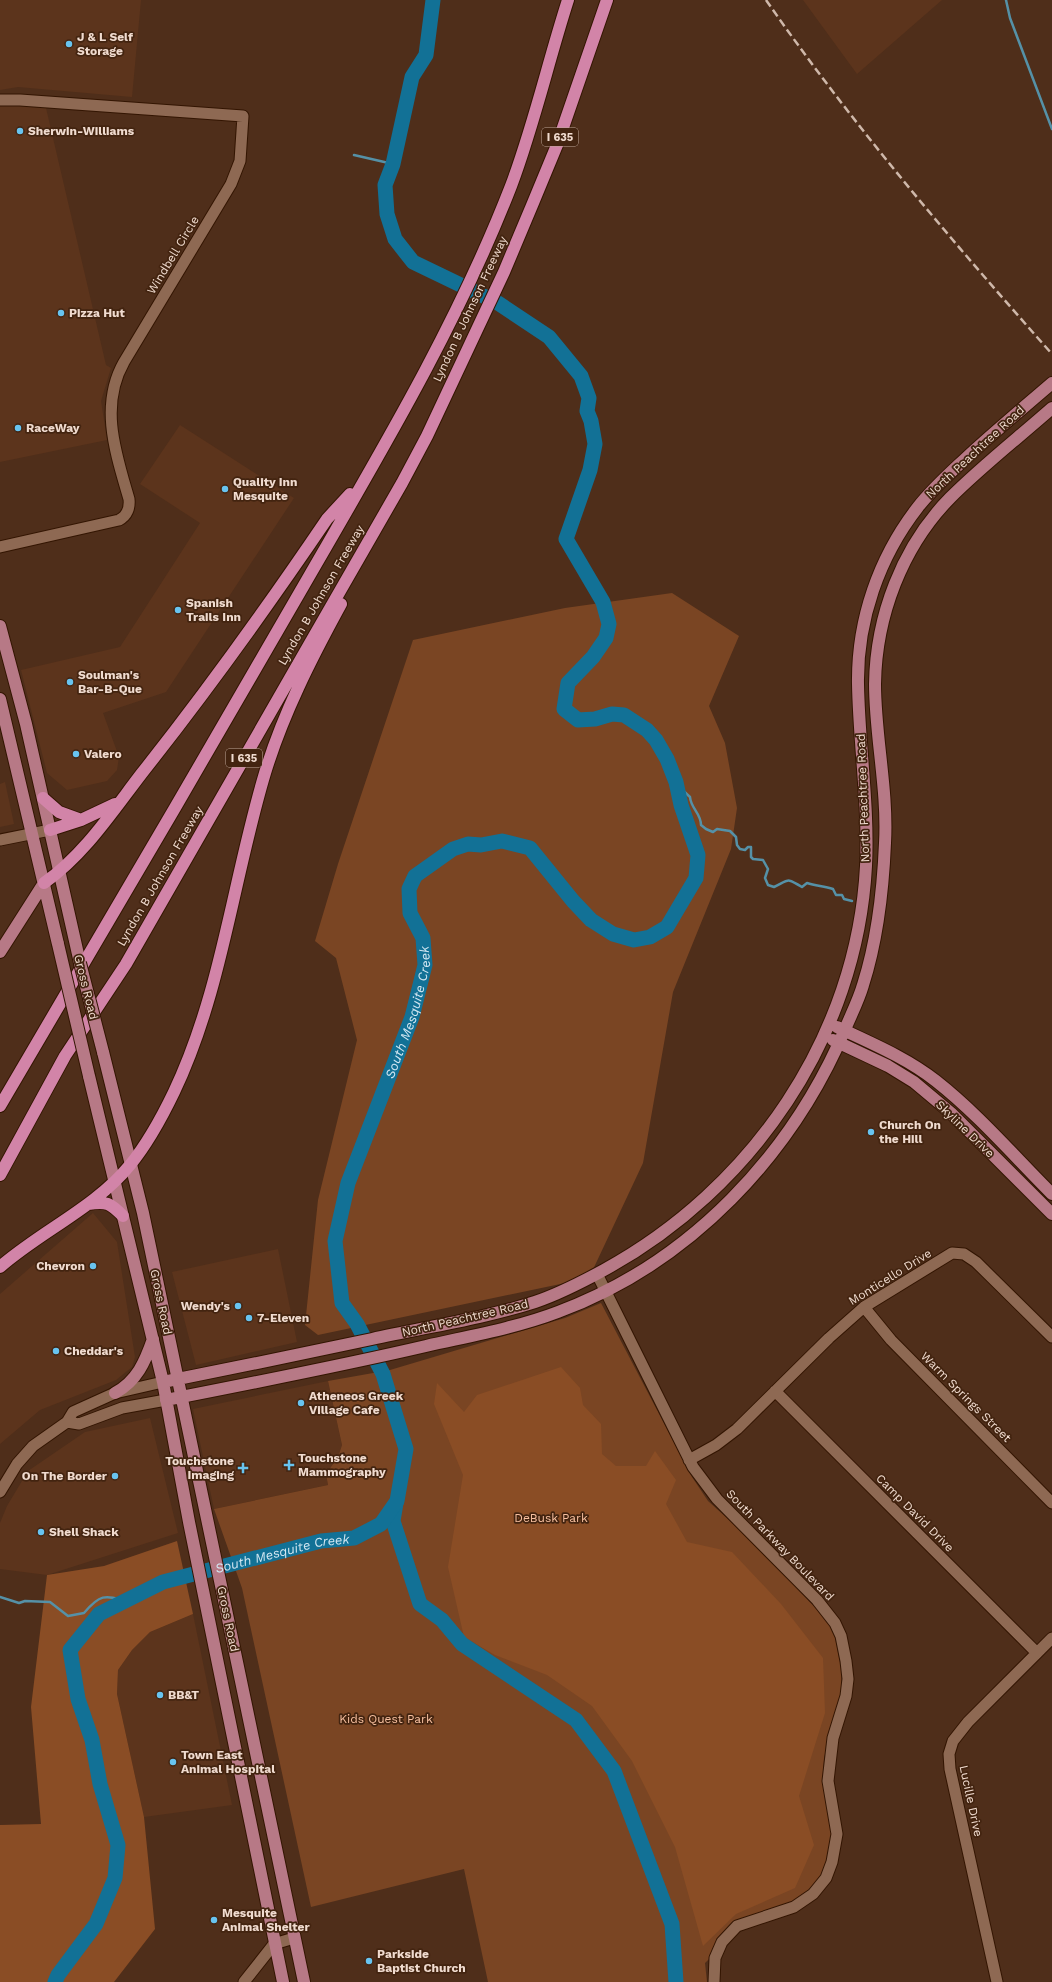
<svg xmlns="http://www.w3.org/2000/svg" width="1052" height="1982" font-family="'Work Sans',sans-serif">
<style>
.built{fill:#5c341c}
.green{fill:#7a4523}
.forest{fill:#8a4d25}
.lines{fill:none;stroke-linecap:round;stroke-linejoin:round}
.stream{stroke:#5591a7;stroke-width:2.5}
.river{stroke:#127196;stroke-width:15}
.minor-casing{stroke:#331502;stroke-width:13}
.major-casing{stroke:#331502;stroke-width:14}
.highway-casing{stroke:#331502;stroke-width:14}
.minor{stroke:#8e6953;stroke-width:11}
.major{stroke:#b77986;stroke-width:12}
.highway{stroke:#d284a8;stroke-width:12}
.rail{stroke:#cfb8aa;stroke-width:2.5;stroke-dasharray:8 4;stroke-linecap:butt}
.major-bridge-casing{stroke:#331502;stroke-width:14;stroke-linecap:butt}
.major-bridge{stroke:#b77986;stroke-width:12}
.poi-dot{fill:#68c4f0;stroke:#432410;stroke-width:1.5}
.labels{text-anchor:middle;dominant-baseline:central;stroke-width:3.5;stroke-linejoin:round;paint-order:stroke}
.shield{fill:#432410;stroke:#bca496;stroke-width:1}
.shield-label{font-size:11px;font-weight:bold;fill:#f0dbcf}
.poi-label{font-size:12px;font-weight:bold;fill:#f0dbcf;stroke:#432410;text-anchor:start}
.street-label{font-size:12px;fill:#f0dbcf;stroke:#432410}
.park-label{font-size:12px;fill:#f8c0a0;stroke:#432410}
.water-label{font-size:13px;font-style:italic;fill:#d4e8f3;stroke:#432410}
</style>
<rect width="100%" height="100%" fill="#4f2e1a"/>
<path class="built" d="M 0,0 L 141,0 L 132,97 L 18,87 L 0,90 Z
M 803,0 L 942,0 L 857,74 Z
M 15,105 L 46,108 L 106,365 L 111,368 L 101,401 L 107,440 L 0,462 L 0,106 Z
M 180,425 L 294,498 L 166,692 L 103,713 L 119,757 L 117,770 L 107,781 L 67,790 L 47,773 L 21,670 L 120,647 L 200,523 L 140,484 Z
M 5,782 L 14,824 L 0,827 L 0,784 Z
M 93,1213 L 117,1242 L 135,1357 L 132,1367 L 116,1380 L 40,1410 L 0,1444 L 0,1294 Z
M 278,1249 L 297,1342 L 196,1365 L 172,1272 Z
M 328,1381 L 342,1445 L 338,1457 L 326,1474 L 328,1485 L 214,1509 L 193,1409 Z
M 150,1418 L 178,1533 L 47,1575 L 0,1569 L 0,1523 L 7,1506 L 28,1471 L 85,1432 Z
M 193,1614 L 232,1805 L 144,1817 L 117,1694 L 118,1670 L 132,1650 L 150,1632 Z"/>
<path class="green" d="M 672,593 L 739,636 L 709,706 L 725,743 L 737,808 L 731,849 L 673,992 L 643,1163 L 589,1278 L 318,1335 L 305,1325 L 318,1200 L 357,1040 L 336,958 L 315,941 L 338,864 L 413,640 L 565,608 Z
M 601,1303 L 692,1477 L 708,1501 L 757,1545 L 833,1627 L 842,1673 L 840,1700 L 824,1758 L 823,1776 L 833,1832 L 832,1851 L 822,1876 L 801,1899 L 747,1917 L 730,1927 L 710,1958 L 705,1963 L 707,1982 L 488,1982 L 464,1869 L 311,1907 L 242,1588 L 214,1509 L 328,1485 L 326,1474 L 338,1457 L 342,1445 L 328,1381 L 390,1370 L 565,1318 Z"/>
<path class="forest" d="M 561,1367 L 580,1388 L 583,1405 L 601,1424 L 602,1454 L 616,1466 L 646,1466 L 655,1451 L 676,1480 L 666,1504 L 687,1542 L 732,1552 L 781,1604 L 823,1658 L 825,1713 L 799,1796 L 814,1845 L 795,1888 L 736,1914 L 703,1946 L 675,1847 L 632,1761 L 592,1706 L 547,1675 L 495,1655 L 464,1637 L 448,1567 L 463,1475 L 434,1404 L 437,1383 L 464,1412 L 477,1395 Z
M 177,1541 L 193,1614 L 150,1632 L 132,1650 L 118,1670 L 117,1694 L 144,1817 L 155,1929 L 114,1982 L 0,1982 L 0,1825 L 41,1824 L 31,1707 L 47,1575 L 104,1566 Z"/>
<g class="lines">
<path class="stream" d="M 1006,0 L 1010,18 L 1052,129
M 354,155 L 393,164
M 677,785 L 690,797 C 691,809 701,813 701,825 L 706,829 L 713,832 L 717,829 L 730,831 L 736,837 L 737,845 L 740,849 L 745,850 L 748,847 L 751,847 L 751,857 L 753,859 L 763,860 L 768,869 L 765,878 L 768,885 L 774,887 C 789,880 786,877 802,887 L 807,883 C 816,886 824,886 833,889 L 836,895 L 842,895 L 844,899 L 852,901
M 0,1597 L 19,1603 L 25,1601 L 50,1602 L 68,1616 L 84,1613 C 100,1594 104,1595 127,1601"/>
<g class="river">
<path d="M 396,1503 L 393,1521 L 420,1604 L 442,1620 L 462,1644 L 576,1720 L 614,1771 L 672,1924 L 676,1982"/>
<path id="s1" d="M 55,1982 L 58,1975 L 96,1924 L 115,1878 L 118,1845 L 100,1784 L 92,1740 L 78,1699 L 70,1650 L 99,1614 L 163,1582 L 321,1541 L 354,1538 L 381,1524 L 397,1501 L 406,1449 L 383,1374 L 357,1324 L 342,1303 L 335,1241 L 348,1183 L 412,1017 L 425,965 L 423,938 L 410,913 L 409,889 L 415,876 L 453,849 L 468,844 L 481,845 L 502,841 L 530,848 L 573,901 L 591,920 L 613,934 L 634,940 L 650,937 L 667,927 L 696,878 L 698,855 L 681,805 L 676,782 L 667,759 L 656,740 L 647,730 L 624,715 L 612,714 L 595,719 L 578,720 L 564,709 L 568,683 L 593,657 L 606,638 L 609,624 L 603,602 L 566,539 L 590,470 L 595,444 L 591,421 L 587,411 L 589,398 L 581,376 L 549,337 L 498,303 L 413,262 L 395,239 L 387,214 L 385,185 L 393,164 L 412,77 L 426,55 L 433,0"/>
</g>
<defs>
<path id="minor" d="M 0,100 L 20,100 L 243,116 L 240,161 L 231,184 L 124,362 C 99,406 116,454 129,499 C 130,508 127,516 119,520 L 0,547
M 0,840 L 50,830
M 597,1274 L 693,1467 L 717,1499 L 817,1600 L 835,1623 L 841,1636 L 846,1661 L 848,1679 L 846,1696 L 833,1738 L 828,1781 L 837,1834 L 832,1862 L 826,1878 L 813,1894 L 794,1907 L 737,1926 L 722,1942 L 715,1958 L 714,1982
M 864,1307 L 891,1340 L 1052,1503
M 775,1391 L 1037,1653
M 67,1422 L 79,1424 L 122,1408 L 166,1400
M 689,1460 L 716,1445 L 737,1429 L 829,1338 L 864,1307 L 952,1253 L 964,1254 L 976,1262 L 1052,1337
M 0,1492 L 17,1464 L 33,1446 L 67,1422 L 73,1412 L 115,1393 L 163,1382
M 244,1982 L 274,1944 L 294,1938
M 997,1982 L 950,1769 L 949,1754 L 953,1741 L 968,1722 L 1052,1638"/>
<path id="major" d="M 0,626 L 26,724 L 80,963
M 0,699 L 58,944
M 0,952 L 44,883
M 837,1027 C 871,1043 907,1058 936,1081 C 978,1114 1014,1156 1052,1194
M 833,1040 L 888,1066 L 914,1082 L 951,1113 L 1052,1214
M 103,1052 L 143,1213 L 304,1982
M 89,1076 L 163,1382 L 189,1522 L 283,1982
M 163,1382 C 233,1368 302,1354 372,1339 C 426,1327 482,1319 535,1302 C 559,1294 582,1282 604,1270 C 752,1189 857,1037 866,866 C 869,806 859,745 858,684 C 857,620 879,557 918,507 C 932,489 949,474 966,458 C 994,432 1023,408 1052,383
M 115,1393 C 137,1381 145,1362 153,1339
M 166,1400 C 253,1383 340,1366 426,1346 C 470,1336 516,1328 558,1312 C 690,1263 792,1155 846,1027 C 852,1013 859,999 863,985 C 878,938 883,891 885,843 C 888,790 875,736 875,684 C 876,616 902,547 950,498 C 982,466 1018,438 1052,408"/>
<path id="highway" d="M 43,798 L 59,812 L 81,820
M 50,830 L 81,820 L 115,804
M 44,883 C 84,855 112,812 142,773 C 207,691 268,606 327,519 L 350,494
M 0,1106 C 101,935 201,764 300,592 C 376,460 456,328 511,186 C 534,125 548,62 568,0
M 0,1175 L 65,1056 L 126,964 L 402,483 L 427,436 L 504,272 L 533,203 L 557,145 L 607,0
M 88,1204 C 107,1201 110,1203 123,1216
M 0,1267 C 41,1231 95,1208 130,1165 C 148,1143 162,1117 174,1092 C 222,991 233,879 265,773 C 283,714 311,659 341,604"/>
</defs>
<use href="#minor" class="minor-casing"/>
<use href="#major" class="major-casing"/>
<use href="#highway" class="highway-casing"/>
<use href="#minor" class="minor"/>
<use href="#major" class="major"/>
<use href="#highway" class="highway"/>
<path class="rail" d="M 766,0 C 853,125 951,240 1052,354"/>
<defs>
<path id="major-bridge" d="M 58,944 L 89,1076
M 80,963 L 103,1052"/>
</defs>
<use href="#major-bridge" class="major-bridge-casing"/>
<use href="#major-bridge" class="major-bridge"/>
</g>
<g class="poi-dot">
<circle cx="69" cy="44" r="4"/>
<circle cx="20" cy="131" r="4"/>
<circle cx="61" cy="313" r="4"/>
<circle cx="18" cy="428" r="4"/>
<circle cx="225" cy="489" r="4"/>
<circle cx="178" cy="610" r="4"/>
<circle cx="70" cy="682" r="4"/>
<circle cx="76" cy="754" r="4"/>
<circle cx="871" cy="1132" r="4"/>
<circle cx="93" cy="1266" r="4"/>
<circle cx="238" cy="1306" r="4"/>
<circle cx="249" cy="1318" r="4"/>
<circle cx="56" cy="1351" r="4"/>
<circle cx="301" cy="1403" r="4"/>
<path d="M287 1459h4v4h4v4h-4v4h-4v-4h-4v-4h4z"/>
<path d="M241 1462h4v4h4v4h-4v4h-4v-4h-4v-4h4z"/>
<circle cx="115" cy="1476" r="4"/>
<circle cx="41" cy="1532" r="4"/>
<circle cx="160" cy="1695" r="4"/>
<circle cx="173" cy="1762" r="4"/>
<circle cx="214" cy="1920" r="4"/>
<circle cx="369" cy="1961" r="4"/>
</g>
<g class="labels">
<g class="shield">
<rect x="542" y="128" width="36" height="18" rx="3"/>
<rect x="226" y="749" width="36" height="18" rx="3"/>
</g>
<g class="shield-label">
<text x="560" y="137">I 635</text>
<text x="244" y="758">I 635</text>
</g>
<g class="poi-label">
<text x="77" y="37">J &amp; L Self<tspan x="77" dy="14">Storage</tspan></text>
<text x="28" y="131">Sherwin-Williams</text>
<text x="69" y="313">Pizza Hut</text>
<text x="26" y="428">RaceWay</text>
<text x="233" y="482">Quality Inn<tspan x="233" dy="14">Mesquite</tspan></text>
<text x="186" y="603">Spanish<tspan x="186" dy="14">Trails Inn</tspan></text>
<text x="78" y="675">Soulman's<tspan x="78" dy="14">Bar-B-Que</tspan></text>
<text x="84" y="754">Valero</text>
<text x="879" y="1125">Church On<tspan x="879" dy="14">the Hill</tspan></text>
<text x="85" y="1266" text-anchor="end">Chevron</text>
<text x="230" y="1306" text-anchor="end">Wendy's</text>
<text x="257" y="1318">7-Eleven</text>
<text x="64" y="1351">Cheddar's</text>
<text x="309" y="1396">Atheneos Greek<tspan x="309" dy="14">Village Cafe</tspan></text>
<text x="298" y="1458">Touchstone<tspan x="298" dy="14">Mammography</tspan></text>
<text x="234" y="1461" text-anchor="end">Touchstone<tspan x="234" dy="14">Imaging</tspan></text>
<text x="107" y="1476" text-anchor="end">On The Border</text>
<text x="49" y="1532">Shell Shack</text>
<text x="168" y="1695">BB&amp;T</text>
<text x="181" y="1755">Town East<tspan x="181" dy="14">Animal Hospital</tspan></text>
<text x="222" y="1913">Mesquite<tspan x="222" dy="14">Animal Shelter</tspan></text>
<text x="377" y="1954">Parkside<tspan x="377" dy="14">Baptist Church</tspan></text>
</g>
<g class="street-label">
<text transform="translate(173 255) rotate(-59)">Windbell Circle</text>
<text transform="translate(470 309) rotate(-65)">Lyndon B Johnson Freeway</text>
<text transform="translate(975 452) rotate(-43)">North Peachtree Road</text>
<text transform="translate(321 595) rotate(-60)">Lyndon B Johnson Freeway</text>
<text transform="translate(863 798) rotate(-92)">North Peachtree Road</text>
<text transform="translate(160 876) rotate(-60)">Lyndon B Johnson Freeway</text>
<text transform="translate(86 987) rotate(76)">Gross Road</text>
<text transform="translate(965 1129) rotate(44)">Skyline Drive</text>
<text transform="translate(890 1277) rotate(-32)">Monticello Drive</text>
<text transform="translate(161 1302) rotate(78)">Gross Road</text>
<text transform="translate(465 1318) rotate(-13)">North Peachtree Road</text>
<text transform="translate(966 1397) rotate(45)">Warm Springs Street</text>
<text transform="translate(915 1513) rotate(45)">Camp David Drive</text>
<text transform="translate(780 1545) rotate(46)">South Parkway Boulevard</text>
<text transform="translate(228 1619) rotate(78)">Gross Road</text>
<text transform="translate(971 1801) rotate(78)">Lucille Drive</text>
</g>
<g class="park-label">
<text x="551" y="1518">DeBusk Park</text>
<text x="386" y="1719">Kids Quest Park</text>
</g>
<g class="water-label">
<text stroke="none"><textPath href="#s1" startOffset="1245">South Mesquite Creek</textPath></text>
<text stroke="none"><textPath href="#s1" startOffset="596">South Mesquite Creek</textPath></text>
</g>
</g>
</svg>
